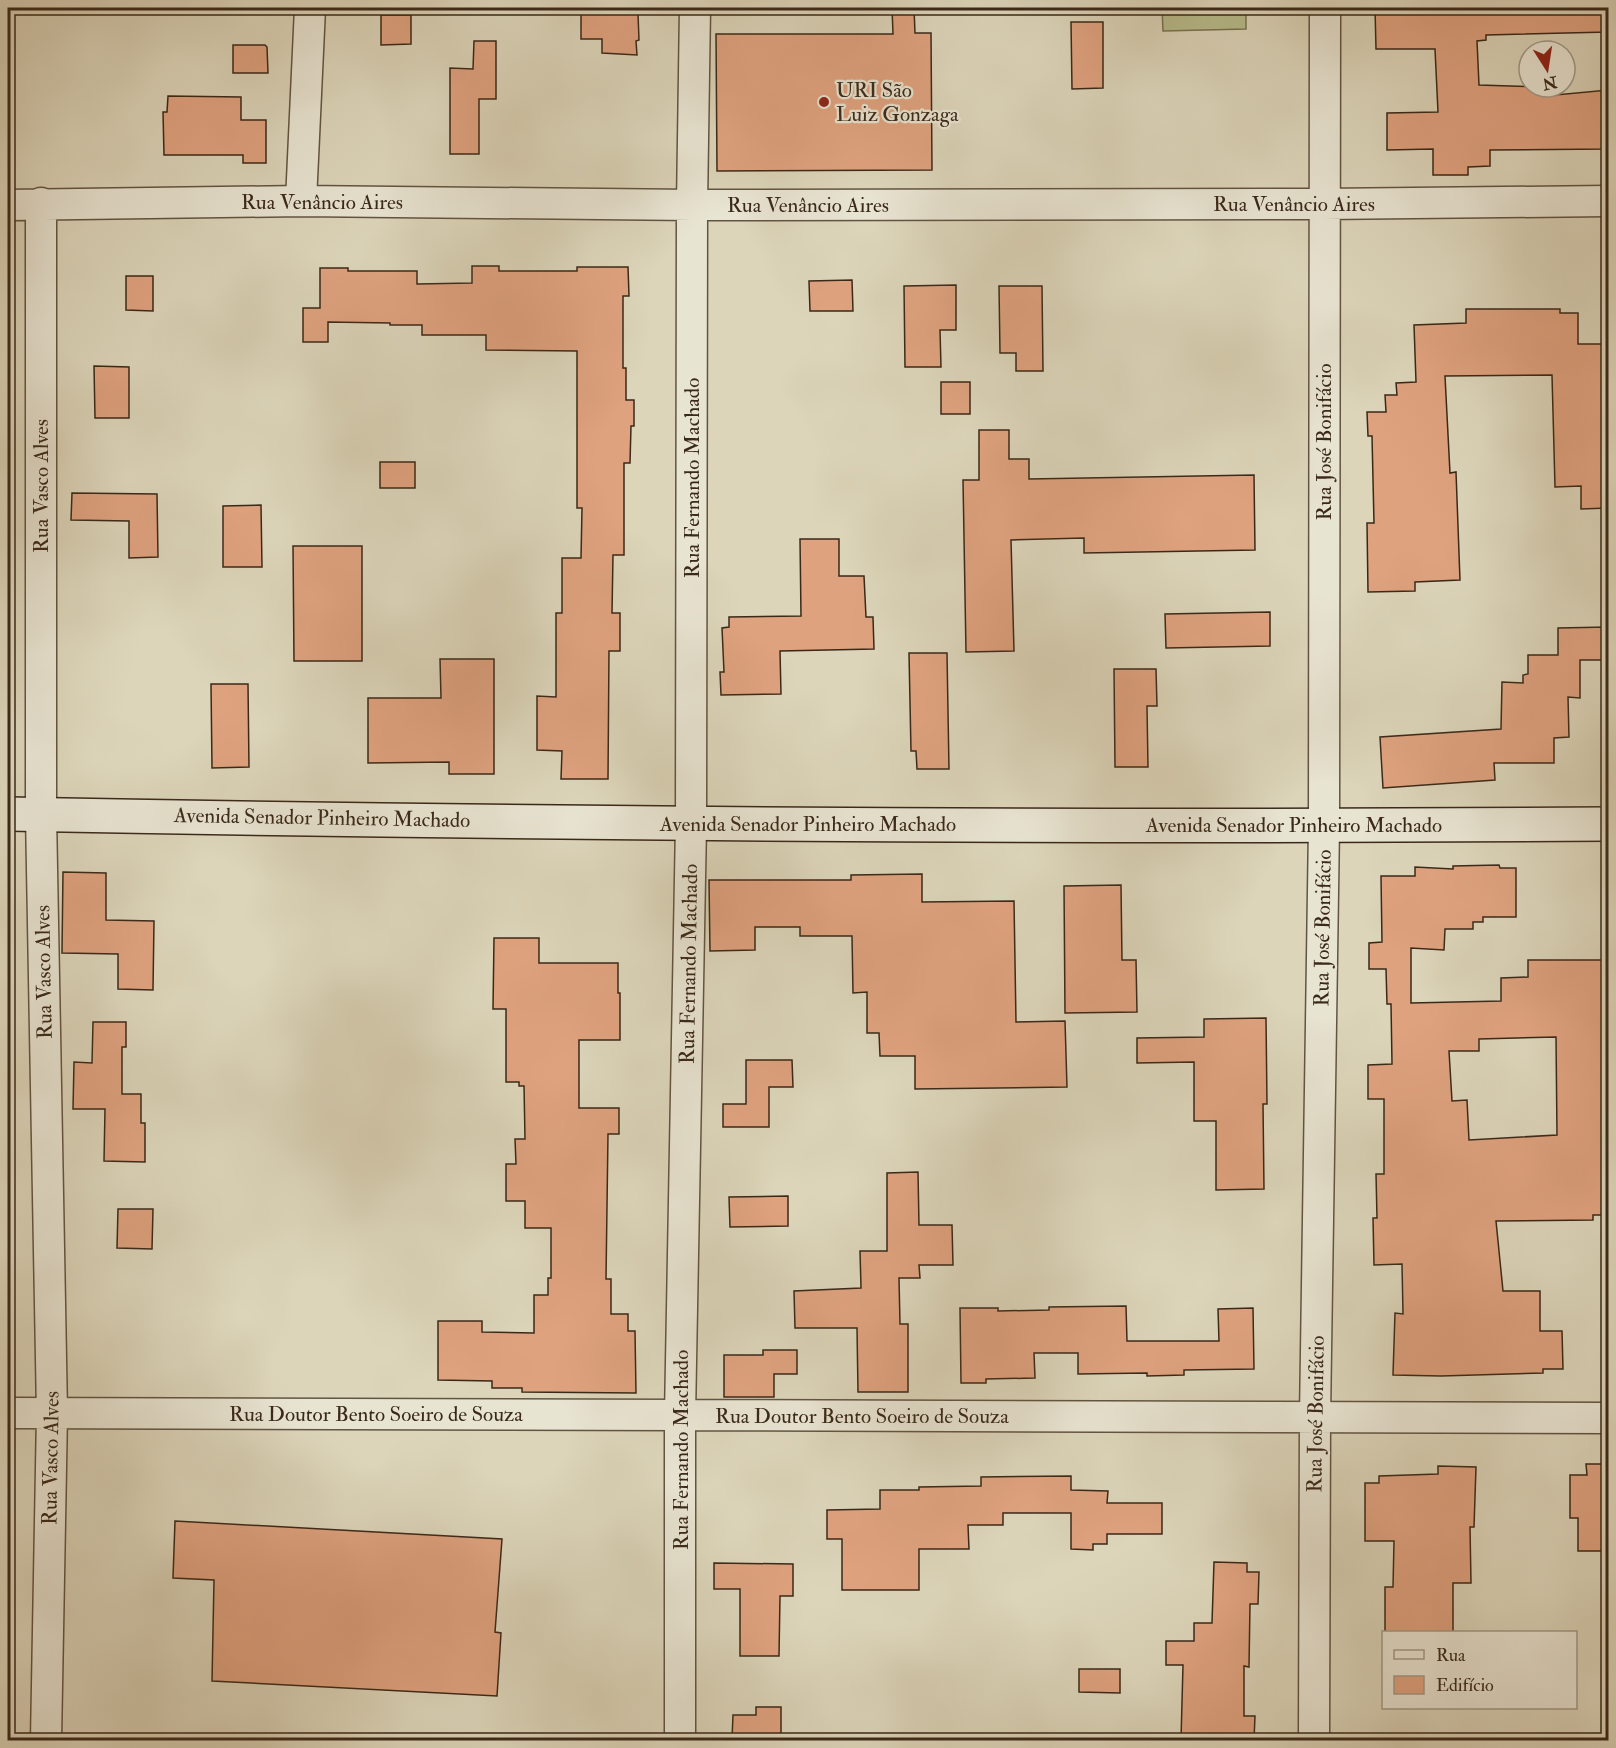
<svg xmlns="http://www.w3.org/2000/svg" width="1616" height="1748" font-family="'IM FELL Double Pica',serif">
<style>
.green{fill:#b7bb8b;stroke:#787252;stroke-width:1.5}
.building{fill:#dfa27f;stroke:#3a2919;stroke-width:1.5;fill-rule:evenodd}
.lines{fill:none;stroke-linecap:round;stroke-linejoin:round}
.street-casing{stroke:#625441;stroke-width:33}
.secondary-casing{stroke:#3a2919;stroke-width:36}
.street{stroke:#e8e4d2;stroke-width:30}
.secondary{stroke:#e8e4d2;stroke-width:33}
.poi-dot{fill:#8f2418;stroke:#e8e4d2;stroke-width:2}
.labels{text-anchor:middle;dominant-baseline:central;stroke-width:4.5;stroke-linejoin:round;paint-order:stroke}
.poi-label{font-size:21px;fill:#3a2919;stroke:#e8e4d2;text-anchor:start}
.street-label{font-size:21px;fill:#3a2919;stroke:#e8e4d2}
</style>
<rect width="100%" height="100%" fill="#dcd5ba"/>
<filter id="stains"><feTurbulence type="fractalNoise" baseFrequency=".00333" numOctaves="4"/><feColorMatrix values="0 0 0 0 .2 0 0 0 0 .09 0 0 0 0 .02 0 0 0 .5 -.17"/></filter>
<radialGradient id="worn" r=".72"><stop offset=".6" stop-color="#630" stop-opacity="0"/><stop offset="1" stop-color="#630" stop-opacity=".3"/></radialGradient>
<path class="green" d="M 1162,8 L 1246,8 L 1246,29 L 1163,31 Z"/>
<path class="building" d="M 892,8 L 914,8 L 915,33 L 931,33 L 932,170 L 717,171 L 716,34 L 893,34 Z
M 1375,8 L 1608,8 L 1608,32 L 1486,35 L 1486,40 L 1477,41 L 1479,85 L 1545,87 L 1545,96 L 1608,90 L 1608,149 L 1490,150 L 1490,166 L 1468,167 L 1468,175 L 1433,175 L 1433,149 L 1387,150 L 1387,113 L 1438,112 L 1435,49 L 1376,49 Z
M 581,14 L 638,14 L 639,40 L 636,41 L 637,55 L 602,53 L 602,39 L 581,39 Z
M 381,15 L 411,15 L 411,44 L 381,45 Z
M 1071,22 L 1103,22 L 1103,88 L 1072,89 Z
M 474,41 L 496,41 L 496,99 L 479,99 L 479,154 L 450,154 L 450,68 L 473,69 Z
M 233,45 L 265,45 L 267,47 L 268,73 L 233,73 Z
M 168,96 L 241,97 L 241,120 L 266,120 L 266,163 L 243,163 L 243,155 L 164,155 L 163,112 L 167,112 Z
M 472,266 L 499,266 L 499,271 L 577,271 L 577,267 L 628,267 L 629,296 L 623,296 L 623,368 L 626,368 L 626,400 L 634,400 L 634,426 L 631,426 L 630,463 L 624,463 L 624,555 L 613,555 L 612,613 L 620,613 L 620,651 L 609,651 L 608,779 L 561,779 L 562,751 L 537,750 L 537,696 L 556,697 L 556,613 L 562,613 L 562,558 L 581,558 L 582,508 L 577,508 L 577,351 L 486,350 L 486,335 L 422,335 L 422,325 L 390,325 L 390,323 L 328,322 L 328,342 L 303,342 L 303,308 L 320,308 L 320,268 L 348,268 L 348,271 L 417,271 L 417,284 L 472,283 Z
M 126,276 L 153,276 L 153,311 L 126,310 Z
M 852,280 L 853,311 L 810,311 L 809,281 Z
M 956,285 L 956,330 L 940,330 L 941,367 L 905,367 L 904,286 Z
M 999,286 L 1042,286 L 1043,371 L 1016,371 L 1016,353 L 1000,353 Z
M 1466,309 L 1560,309 L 1560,313 L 1578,313 L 1578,344 L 1608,344 L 1608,508 L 1581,509 L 1581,486 L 1555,487 L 1552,375 L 1445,376 L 1450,473 L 1456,472 L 1460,580 L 1415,582 L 1415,591 L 1368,592 L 1367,523 L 1374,523 L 1372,436 L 1368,436 L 1367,412 L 1386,412 L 1385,395 L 1397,395 L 1396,383 L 1416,382 L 1414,325 L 1466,323 Z
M 94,366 L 129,367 L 129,418 L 95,418 Z
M 941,382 L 970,382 L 970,414 L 941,414 Z
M 979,430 L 1009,430 L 1009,459 L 1029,459 L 1029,479 L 1254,475 L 1255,550 L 1084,553 L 1084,538 L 1011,540 L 1014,651 L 966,652 L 963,480 L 979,480 Z
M 380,462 L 415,462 L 415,488 L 380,488 Z
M 72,493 L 157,494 L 158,557 L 129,558 L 129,521 L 71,520 Z
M 261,505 L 262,567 L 223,567 L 223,506 Z
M 800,539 L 839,539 L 839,576 L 864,576 L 866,617 L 873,617 L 874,649 L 780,651 L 781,694 L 721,695 L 720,672 L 724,672 L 722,628 L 729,627 L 729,617 L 801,616 Z
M 293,546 L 362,546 L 362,661 L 294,661 Z
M 1270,612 L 1270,646 L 1166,648 L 1165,614 Z
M 1608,627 L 1608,660 L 1580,660 L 1580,698 L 1568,697 L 1569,737 L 1554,738 L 1554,763 L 1494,763 L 1495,780 L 1383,788 L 1380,737 L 1501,729 L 1502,682 L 1523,683 L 1523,675 L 1528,674 L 1528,655 L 1558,655 L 1558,628 Z
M 909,653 L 947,653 L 949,769 L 917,769 L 916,751 L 911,751 Z
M 440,659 L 494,659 L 494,774 L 449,774 L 449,762 L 368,763 L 368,698 L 441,698 Z
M 1114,669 L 1156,669 L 1157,706 L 1147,706 L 1148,767 L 1115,767 Z
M 211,684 L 248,684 L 249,767 L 212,768 Z
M 1499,865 L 1500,868 L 1516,868 L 1516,917 L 1483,917 L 1483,922 L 1473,922 L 1473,929 L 1445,929 L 1444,950 L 1411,948 L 1411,1003 L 1501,1001 L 1501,978 L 1528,977 L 1528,960 L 1608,960 L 1608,1215 L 1593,1215 L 1593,1220 L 1496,1221 L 1503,1291 L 1540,1291 L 1540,1331 L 1562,1331 L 1563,1369 L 1543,1369 L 1543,1373 L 1441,1376 L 1393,1375 L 1395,1313 L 1403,1314 L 1402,1264 L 1374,1265 L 1373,1218 L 1377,1218 L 1376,1174 L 1384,1174 L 1384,1099 L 1368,1099 L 1368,1065 L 1392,1064 L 1391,1004 L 1387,1004 L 1386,969 L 1369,969 L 1369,943 L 1382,942 L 1381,876 L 1415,876 L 1415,867 L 1453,869 L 1453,866 ZM 1556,1037 L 1557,1135 L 1469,1140 L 1467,1100 L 1452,1101 L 1449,1051 L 1479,1051 L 1479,1039 Z
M 63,872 L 106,873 L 106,920 L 154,921 L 153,990 L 118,989 L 118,954 L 62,953 Z
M 922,874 L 922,902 L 1014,901 L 1016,1022 L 1065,1021 L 1067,1087 L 915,1089 L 915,1056 L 880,1056 L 879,1033 L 867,1033 L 867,992 L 853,993 L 852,936 L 800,936 L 800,927 L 755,927 L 755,950 L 710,951 L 709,880 L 851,880 L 851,875 Z
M 1121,885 L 1122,960 L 1136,960 L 1137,1012 L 1065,1013 L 1064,886 Z
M 494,938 L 539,938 L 539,963 L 618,963 L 618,993 L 620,993 L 620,1040 L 579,1040 L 579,1108 L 619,1108 L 619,1134 L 608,1134 L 606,1279 L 611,1279 L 611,1314 L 628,1314 L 628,1331 L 635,1331 L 636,1393 L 522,1392 L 522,1388 L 492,1388 L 492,1381 L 438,1380 L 438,1321 L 482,1321 L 482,1332 L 534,1333 L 534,1295 L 548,1295 L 548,1278 L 551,1278 L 551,1228 L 525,1228 L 525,1201 L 506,1201 L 506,1164 L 516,1164 L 515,1139 L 525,1139 L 524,1086 L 519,1086 L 519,1082 L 506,1082 L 506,1009 L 493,1009 Z
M 1266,1018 L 1267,1104 L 1263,1104 L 1264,1189 L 1216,1190 L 1216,1121 L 1194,1121 L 1194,1062 L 1137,1063 L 1137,1038 L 1204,1037 L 1204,1019 Z
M 93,1022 L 126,1022 L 126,1047 L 122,1047 L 122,1094 L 141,1094 L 141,1123 L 145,1123 L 145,1162 L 104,1161 L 105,1109 L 73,1109 L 74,1062 L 92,1063 Z
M 746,1060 L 792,1060 L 793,1087 L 769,1087 L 769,1127 L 723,1127 L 723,1104 L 746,1104 Z
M 918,1172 L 919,1225 L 952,1225 L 953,1265 L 919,1265 L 920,1278 L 899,1278 L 900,1324 L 908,1324 L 908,1392 L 858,1392 L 857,1328 L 795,1328 L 794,1291 L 861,1288 L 860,1251 L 887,1251 L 887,1173 Z
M 788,1196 L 788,1226 L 730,1227 L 729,1197 Z
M 118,1209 L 153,1209 L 152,1249 L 117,1248 Z
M 1126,1306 L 1127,1341 L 1219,1341 L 1218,1309 L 1253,1308 L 1254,1369 L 1184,1370 L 1184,1375 L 1147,1376 L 1147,1373 L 1078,1374 L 1078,1353 L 1034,1353 L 1035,1378 L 986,1379 L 986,1383 L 961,1383 L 960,1308 L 998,1308 L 998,1311 L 1049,1310 L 1049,1307 Z
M 763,1350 L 797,1350 L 797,1374 L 774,1374 L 774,1397 L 724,1397 L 724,1355 L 763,1355 Z
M 1586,1464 L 1608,1464 L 1608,1551 L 1578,1551 L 1578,1518 L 1570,1518 L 1570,1475 L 1587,1475 Z
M 1438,1466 L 1476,1467 L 1474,1527 L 1470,1527 L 1471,1583 L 1453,1583 L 1453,1632 L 1385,1632 L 1385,1587 L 1393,1587 L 1394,1541 L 1365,1541 L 1365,1483 L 1379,1483 L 1379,1476 L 1438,1474 Z
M 1071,1476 L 1071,1490 L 1108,1491 L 1107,1503 L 1162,1503 L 1162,1534 L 1107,1534 L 1107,1544 L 1093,1544 L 1093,1550 L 1071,1549 L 1071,1513 L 1003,1513 L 1003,1525 L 968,1525 L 969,1549 L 919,1549 L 919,1590 L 842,1590 L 842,1539 L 827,1539 L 827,1510 L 880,1509 L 880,1490 L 919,1490 L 919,1487 L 981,1486 L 981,1477 Z
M 175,1521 L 502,1539 L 495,1632 L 501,1633 L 497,1696 L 212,1681 L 214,1580 L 173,1578 Z
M 1214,1562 L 1247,1563 L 1247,1572 L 1259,1572 L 1258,1604 L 1250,1604 L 1249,1667 L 1244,1666 L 1244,1716 L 1255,1716 L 1254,1740 L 1181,1740 L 1183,1665 L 1166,1665 L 1166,1641 L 1194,1641 L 1194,1623 L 1212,1623 Z
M 714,1563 L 793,1564 L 793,1596 L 780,1596 L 779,1656 L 740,1656 L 740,1589 L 714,1589 Z
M 1079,1669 L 1120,1669 L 1120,1693 L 1079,1692 Z
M 756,1707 L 781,1707 L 781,1739 L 732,1739 L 733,1715 L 756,1715 Z"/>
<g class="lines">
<defs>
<path id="street" d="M 301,201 L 310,8
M 41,203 L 41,814 L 52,1413 L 46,1740
M 8,205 L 301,201 L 692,205 L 1324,204 L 1608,201
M 8,1413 L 1608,1418
M 680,1740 L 680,1416 L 691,824 L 692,205 L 695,8
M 1314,1740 L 1315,1417 L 1324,826 L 1325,8"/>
<path id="secondary" d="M 8,814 C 541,824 1075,828 1608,824"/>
</defs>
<use href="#street" class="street-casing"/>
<use href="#secondary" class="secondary-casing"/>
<use href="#street" class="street"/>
<use href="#secondary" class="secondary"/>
</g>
<circle class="poi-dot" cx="824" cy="102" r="6"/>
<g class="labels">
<g class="poi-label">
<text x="836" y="90">URI São<tspan x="836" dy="24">Luiz Gonzaga</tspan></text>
</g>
<g class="street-label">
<text x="322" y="202">Rua Venâncio Aires</text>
<text x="1294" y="204">Rua Venâncio Aires</text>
<text x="808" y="205">Rua Venâncio Aires</text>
<text transform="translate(1324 442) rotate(-90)">Rua José Bonifácio</text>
<text transform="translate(692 478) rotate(-90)">Rua Fernando Machado</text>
<text transform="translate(41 486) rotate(-90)">Rua Vasco Alves</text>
<text transform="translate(322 818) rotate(1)">Avenida Senador Pinheiro Machado</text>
<text x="808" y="824">Avenida Senador Pinheiro Machado</text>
<text x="1294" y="825">Avenida Senador Pinheiro Machado</text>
<text transform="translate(1323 928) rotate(-89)">Rua José Bonifácio</text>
<text transform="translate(689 964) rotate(-89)">Rua Fernando Machado</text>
<text transform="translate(44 972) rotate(-91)">Rua Vasco Alves</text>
<text x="376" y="1414">Rua Doutor Bento Soeiro de Souza</text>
<text transform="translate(1316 1414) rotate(-89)">Rua José Bonifácio</text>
<text x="862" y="1416">Rua Doutor Bento Soeiro de Souza</text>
<text transform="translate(681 1450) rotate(-90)">Rua Fernando Machado</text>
<text transform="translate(51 1458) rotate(-89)">Rua Vasco Alves</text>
</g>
</g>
<rect width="1616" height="1748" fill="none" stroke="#dcd5ba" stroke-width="30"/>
<rect x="9" y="9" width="1598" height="1730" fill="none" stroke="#3a2919" stroke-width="3"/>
<rect x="15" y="15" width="1586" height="1718" fill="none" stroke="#3a2919" stroke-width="1.5"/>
<rect x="1382" y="1631" width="195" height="78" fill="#e8e4d2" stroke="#a29988" stroke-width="1.5"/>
<rect x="1394" y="1650" width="30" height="9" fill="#e8e4d2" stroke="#a29988" stroke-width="1.5"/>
<text x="1436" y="1661" font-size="18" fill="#3a2919">Rua</text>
<rect x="1394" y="1676" width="30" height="18" fill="#dfa27f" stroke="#a29988" stroke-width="1.5"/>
<text x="1436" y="1691" font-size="18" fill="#3a2919">Edifício</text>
<g transform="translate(1547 69) rotate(168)"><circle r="28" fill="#e8e4d2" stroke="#a29988" stroke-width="1.5"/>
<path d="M0-4.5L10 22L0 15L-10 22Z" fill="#8f2418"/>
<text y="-9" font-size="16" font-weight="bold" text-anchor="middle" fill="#3a2919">N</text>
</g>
<rect width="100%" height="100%" filter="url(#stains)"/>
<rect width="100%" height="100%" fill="url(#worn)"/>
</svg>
